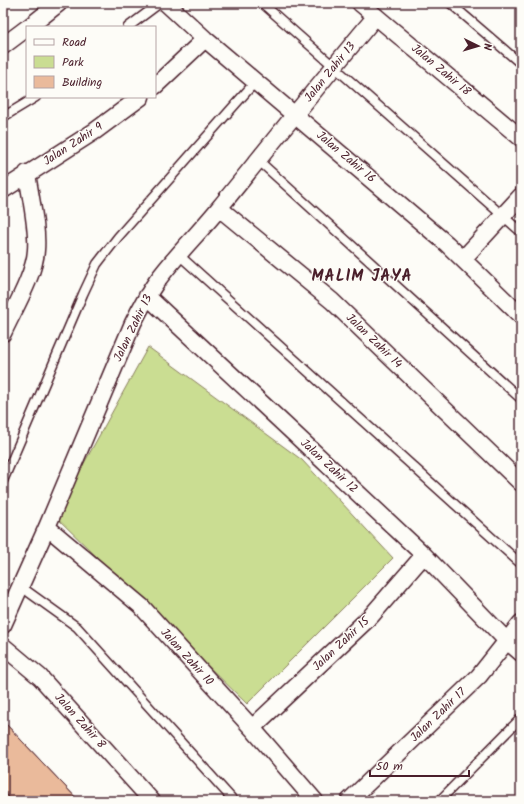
<svg xmlns="http://www.w3.org/2000/svg" width="524" height="804" font-family="Kalam,sans-serif">
<style>
.green{fill:#cadd92;stroke:#8a7e5e}
.lines{fill:none;stroke-linecap:round;stroke-linejoin:round}
.lane-casing{stroke:#4a1f2b;stroke-width:11}
.street-casing{stroke:#4a1f2b;stroke-width:19}
.lane{stroke:#fdfcf7;stroke-width:8}
.street{stroke:#fdfcf7;stroke-width:16}
.wall{fill:#c9a085;stroke:#4a1f2b}
.building{fill:#eaba9b;stroke:#4a1f2b}
.labels{text-anchor:middle;dominant-baseline:central;stroke-width:3;stroke-linejoin:round;paint-order:stroke}
.street-label{font-size:12px;fill:#4a1f2b;stroke:#fdfcf7}
.district-label{font-size:16px;font-weight:bold;letter-spacing:1px;fill:#4a1f2b;stroke:#fdfcf7}
</style>
<rect width="100%" height="100%" fill="#fdfcf7"/>
<filter id="ink" filterUnits="userSpaceOnUse"><feTurbulence type="fractalNoise" baseFrequency=".025" numOctaves="2"/><feDisplacementMap in="SourceGraphic" scale="8" xChannelSelector="R" yChannelSelector="G"/><feConvolveMatrix kernelMatrix="1 2 1 2 8 2 1 2 1" color-interpolation-filters="sRGB"/></filter>
<g filter="url(#ink)">
<path class="green" d="M 148,347 L 302,460 L 393,558 L 247,704 L 55,516 Z"/>
<g class="lines">
<defs>
<path id="lane" d="M 262,3 L 521,232
M 450,3 L 521,64
M 128,27 L 160,3
M 3,117 L 36,97
M 258,160 L 521,399
M 179,255 L 521,564
M 3,481 L 83,294 L 97,264 L 118,237 L 256,81
M 20,586 L 77,627 L 234,801
M 439,801 L 521,718"/>
<path id="street" d="M 166,3 L 205,39 L 447,244 L 521,316
M 360,3 L 521,138
M 29,27 L 59,3
M 3,46 L 27,28
M 155,86 L 205,39
M 3,190 L 95,131 L 141,97
M 219,208 L 332,301 L 521,483
M 463,259 L 521,196
M 147,296 L 424,555 L 507,641 L 521,653
M 3,333 C 13,311 35,274 36,250 C 38,228 30,196 27,173
M 47,527 L 141,606 L 252,728 L 315,801
M 3,625 L 47,527 L 133,323 C 140,309 148,294 157,281 C 176,255 200,232 220,207 C 272,143 323,79 376,16
M 3,646 L 40,677 L 152,801
M 252,728 L 371,616 L 424,555
M 349,801 L 479,676 L 521,623"/>
</defs>
<use href="#lane" class="lane-casing"/>
<use href="#street" class="street-casing"/>
<use href="#lane" class="lane"/>
<use href="#street" class="street"/>
</g>
<path class="wall" d="M 3,721 L 79,801 L 3,801 Z"/>
<path class="building" d="M 3,721 L 79,801 L 13,801 L 3,791 Z"/>
</g>
<g class="labels">
<g class="street-label">
<text transform="translate(441 70) rotate(40)">Jalan Zahir 18</text>
<text transform="translate(330 72) rotate(-51)">Jalan Zahir 13</text>
<text transform="translate(73 144) rotate(-33)">Jalan Zahir 9</text>
<text transform="translate(346 157) rotate(40)">Jalan Zahir 16</text>
<text transform="translate(133 328) rotate(-64)">Jalan Zahir 13</text>
<text transform="translate(374 341) rotate(44)">Jalan Zahir 14</text>
<text transform="translate(329 466) rotate(43)">Jalan Zahir 12</text>
<text transform="translate(341 644) rotate(-43)">Jalan Zahir 15</text>
<text transform="translate(187 657) rotate(48)">Jalan Zahir 10</text>
<text transform="translate(438 715) rotate(-44)">Jalan Zahir 17</text>
<text transform="translate(80 721) rotate(48)">Jalan Zahir 8</text>
</g>
<g class="district-label">
<text x="362" y="276">MALIM JAYA</text>
</g>
</g>
<rect width="524" height="804" fill="none" stroke="#fdfcf7" stroke-width="16"/>
<rect x="8" y="8" width="508" height="788" fill="none" stroke="#4a1f2b" stroke-width="1.5" filter="url(#ink)"/>
<rect x="26" y="26" width="130" height="72" fill="#fdfcf7" stroke="#b5a4a5"/>
<rect x="34" y="39" width="20" height="6" fill="#fdfcf7" stroke="#b5a4a5"/>
<text x="62" y="46" font-size="12" fill="#4a1f2b">Road</text>
<rect x="34" y="56" width="20" height="12" fill="#cadd92" stroke="#b5a4a5"/>
<text x="62" y="66" font-size="12" fill="#4a1f2b">Park</text>
<rect x="34" y="76" width="20" height="12" fill="#eaba9b" stroke="#b5a4a5"/>
<text x="62" y="86" font-size="12" fill="#4a1f2b">Building</text>
<g transform="translate(478 46) rotate(95)" stroke="#fdfcf7" stroke-width="3" paint-order="stroke">
<path d="M0-3L7 15L0 10L-7 15Z" fill="#4a1f2b"/>
<text y="-6" font-size="11" font-weight="bold" text-anchor="middle" fill="#4a1f2b">N</text>
</g>
<path d="M370 770v6h99v-6" fill="none" stroke="#4a1f2b" stroke-width="2"/>
<text x="376" y="770" font-size="12" fill="#4a1f2b" stroke="#fdfcf7" stroke-width="3" paint-order="stroke">50 m</text>
</svg>
